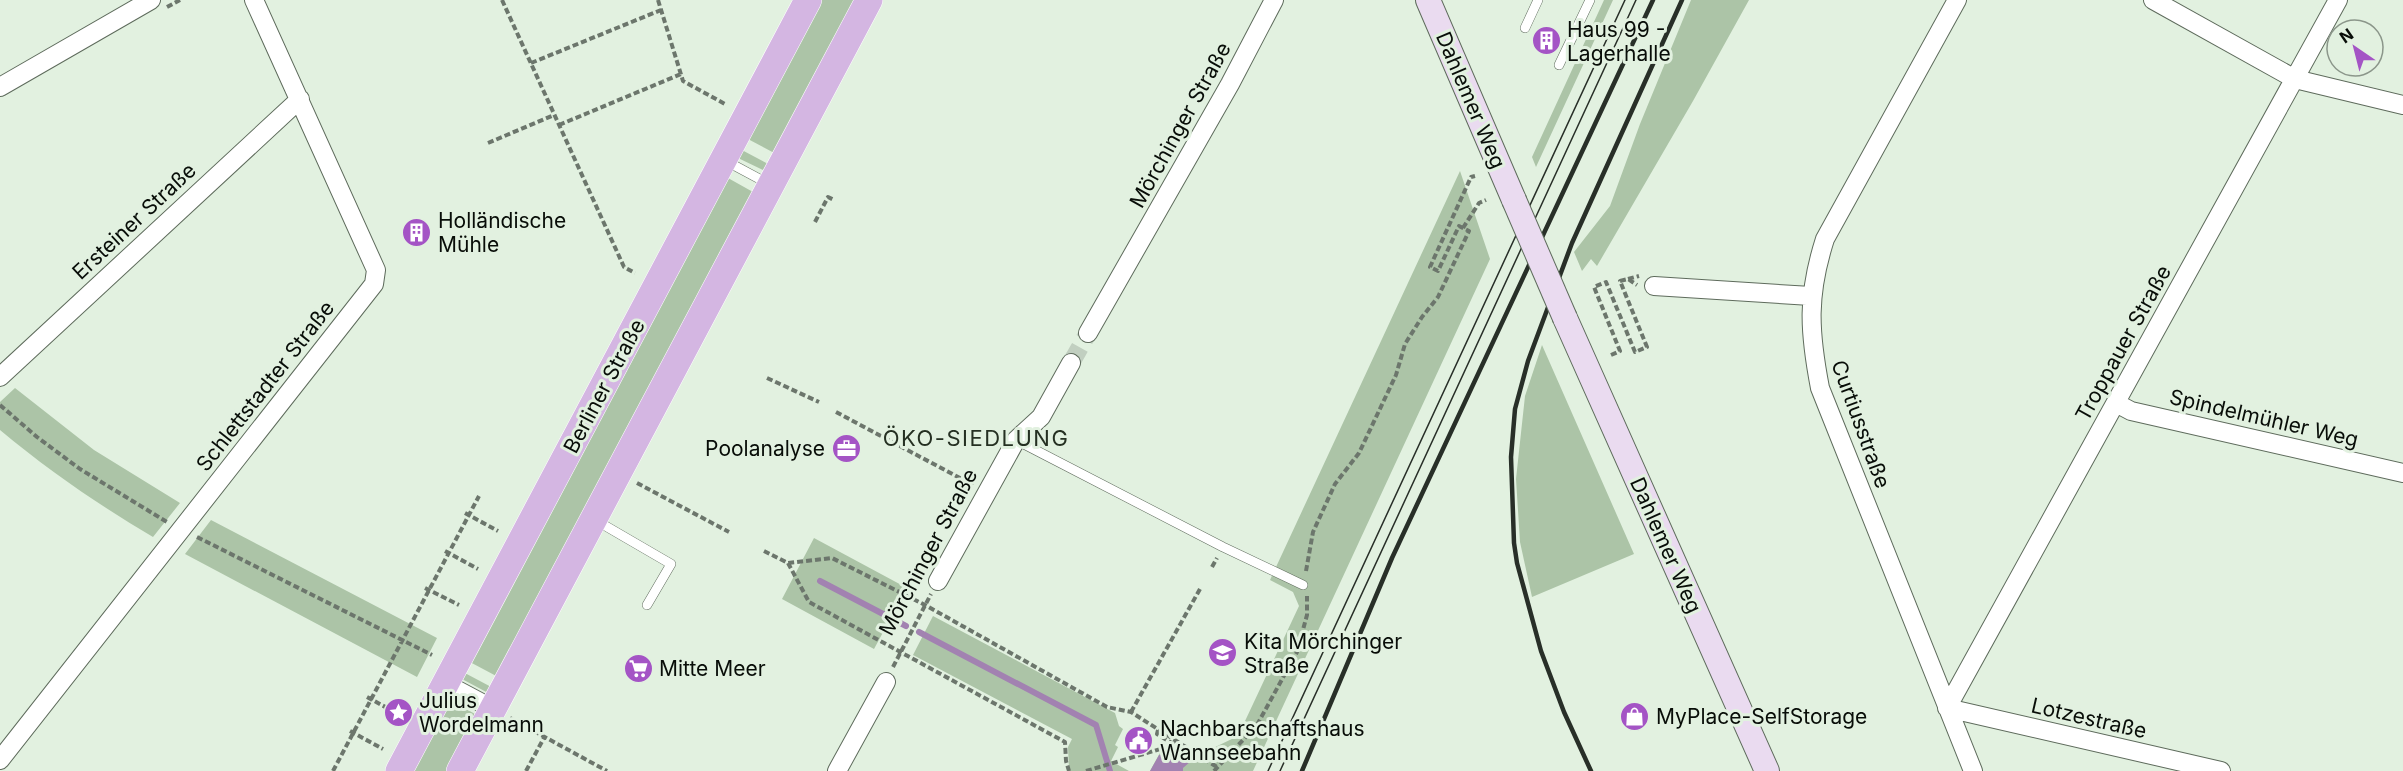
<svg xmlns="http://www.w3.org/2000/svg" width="2403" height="771" font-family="Inter,sans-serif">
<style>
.green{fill:#acc4a7}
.water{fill:#a282b1}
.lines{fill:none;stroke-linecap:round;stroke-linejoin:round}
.stream{stroke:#a282b1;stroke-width:6}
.minor-tunnel{stroke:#c1cfc0;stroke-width:18;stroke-dasharray:18 9;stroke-linecap:butt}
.service-casing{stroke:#5e6b5c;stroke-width:10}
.minor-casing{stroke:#5e6b5c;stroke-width:20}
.secondary-casing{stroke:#5e6b5c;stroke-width:26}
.primary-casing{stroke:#fff;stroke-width:28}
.path{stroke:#6c766c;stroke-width:4;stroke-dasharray:6 3;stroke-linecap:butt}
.service{stroke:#fff;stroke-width:9}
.minor{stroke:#fff;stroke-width:18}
.secondary{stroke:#eadbf0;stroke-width:24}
.primary{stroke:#d4b6e2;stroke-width:27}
.tram{stroke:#282f28;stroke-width:1.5}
.rail{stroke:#282f28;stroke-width:4.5}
.secondary-bridge-casing{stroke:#5e6b5c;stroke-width:26;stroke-linecap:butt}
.secondary-bridge{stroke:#eadbf0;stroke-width:24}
.labels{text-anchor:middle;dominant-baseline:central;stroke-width:6;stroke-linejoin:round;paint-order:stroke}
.poi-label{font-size:21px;fill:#080d08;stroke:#e2f1e0;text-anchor:start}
.street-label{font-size:21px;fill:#080d08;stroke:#e2f1e0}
.neighbourhood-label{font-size:22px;letter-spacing:1.5px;fill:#253022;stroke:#e2f1e0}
</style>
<rect width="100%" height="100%" fill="#e2f1e0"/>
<path class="green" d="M 819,0 L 859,0 L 778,155 L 746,138 Z
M 1604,0 L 1613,0 L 1536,167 L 1532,157 Z
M 1691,0 L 1749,0 L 1693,101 L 1597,266 L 1591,259 L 1582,271 L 1574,252 L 1610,206 L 1640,124 Z
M 740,149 L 772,166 L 767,172 L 738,158 Z
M 1460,171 L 1490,259 L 1253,771 L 1150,771 L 1161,751 L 1171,748 L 1200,763 L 1207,751 L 1238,736 L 1299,606 L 1293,592 L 1270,580 Z
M 728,178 L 753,192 L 500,678 L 468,661 Z
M 1542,345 L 1634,554 L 1532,597 L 1520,542 L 1516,479 L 1525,396 Z
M 15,388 L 94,450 L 180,503 L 153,537 C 99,505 49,471 0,430 L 0,402 Z
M 211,520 L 437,638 L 417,677 L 185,554 Z
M 814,538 L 907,588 L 874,649 L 782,599 Z
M 933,616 L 1115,713 L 1119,726 L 1123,729 L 1115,745 L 1118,747 L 1111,761 L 1129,771 L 1069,771 L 1068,747 L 1072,739 L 913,655 Z
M 463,672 L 495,689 L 490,694 L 462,679 Z
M 450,700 L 475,714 L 478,719 L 450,771 L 410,771 Z"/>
<path class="water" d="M 1170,753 L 1182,756 L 1191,761 L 1183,768 L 1183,771 L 1150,771 L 1159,755 Z"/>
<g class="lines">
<path class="stream" d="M 820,581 L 906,626
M 919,632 L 1096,725 L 1110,771"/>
<path class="minor-tunnel" d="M 1071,363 L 1088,333"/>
<defs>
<path id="service" d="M 1525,28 L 1538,0
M 1559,65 L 1590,0
M 726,161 L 769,184
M 1016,440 L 1223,547 L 1303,585
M 597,521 L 671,564 L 647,605"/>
<path id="minor" d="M 1957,0 L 1825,239 C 1807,295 1809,331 1820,388 L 1973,771
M 2153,0 L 2295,79 L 2403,105
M 0,87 L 151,0
M 1654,286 L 1811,296
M 1088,333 L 1230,84 L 1274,0
M 0,377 L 300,99
M 2116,403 L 2131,411 L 2403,473
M 938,581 L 1016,440 L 1041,417 L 1071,363
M 446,684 L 493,709
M 0,760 L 374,284 L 376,270 L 254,0
M 837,771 L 886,682
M 2221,771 L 1947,708 L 2338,0"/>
<path id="secondary" d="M 1428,0 L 1514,200
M 1565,318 L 1767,771"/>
<path id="primary" d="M 399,771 L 808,0
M 460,771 L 869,0"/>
</defs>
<use href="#service" class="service-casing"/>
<use href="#minor" class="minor-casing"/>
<use href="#secondary" class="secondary-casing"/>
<use href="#primary" class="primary-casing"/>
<path class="path" d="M 502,0 L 624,267 L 635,273
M 658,0 L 683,81 L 725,104
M 167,7 L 180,0
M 531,63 L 661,10
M 559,125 L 681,74
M 488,143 L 554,115
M 815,222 L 828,197 L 834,200
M 1463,228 L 1479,203 L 1486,200
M 1628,279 L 1639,276
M 1611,355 L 1620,351 L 1594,287 L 1606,282 L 1635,352 L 1647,347 L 1620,281 L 1628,279 L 1637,285
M 767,378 L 819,402
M 0,405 L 37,437 L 80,469 L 167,522
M 836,412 L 973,485
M 637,483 L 729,532
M 465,513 L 498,531
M 197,537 L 432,655
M 445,551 L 478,569
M 764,551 L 788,563 L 832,558 L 925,605 L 1107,707 L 1131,712 L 1217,767
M 788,563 L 809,602 L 1065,742 L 1066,761 L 1069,771
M 1212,567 L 1217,558
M 1306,571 L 1313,532 L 1335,484 L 1359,453 L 1396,375 L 1405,344 L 1422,317 L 1438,297 L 1469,231 L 1459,226 L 1438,271 L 1430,267 L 1471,177 L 1475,176
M 425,588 L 459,605
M 893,667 L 931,594
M 367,697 L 400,715
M 1131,712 L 1200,589
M 510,718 L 607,771
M 1158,730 L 1157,734 L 1201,761 L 1205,758
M 350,731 L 383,749
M 333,771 L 479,496
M 526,771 L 545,736
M 1086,771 L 1174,745
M 1214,771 L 1257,725 L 1297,652 L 1307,615 L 1307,596"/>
<use href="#service" class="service"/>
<use href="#minor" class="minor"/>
<use href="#secondary" class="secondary"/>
<use href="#primary" class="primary"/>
<path class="tram" d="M 1268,771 L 1625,0
M 1280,771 L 1636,0"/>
<path class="rail" d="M 1302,771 L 1392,558 L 1653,0
M 1591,771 L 1564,712 L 1541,651 L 1517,563 L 1514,543 L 1511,457 L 1515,409 L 1528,361 L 1572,243 L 1682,0"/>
<defs>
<path id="secondary-bridge" d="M 1514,200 L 1565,318"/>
</defs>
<use href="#secondary-bridge" class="secondary-bridge-casing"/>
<use href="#secondary-bridge" class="secondary-bridge"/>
</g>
<defs>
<symbol id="building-disc" viewBox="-11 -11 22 22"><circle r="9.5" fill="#a454c5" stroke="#e2f1e0"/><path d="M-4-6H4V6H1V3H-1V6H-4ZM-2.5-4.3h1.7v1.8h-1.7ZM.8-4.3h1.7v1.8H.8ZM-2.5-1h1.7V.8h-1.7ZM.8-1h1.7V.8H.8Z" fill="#fff"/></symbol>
<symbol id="office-disc" viewBox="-11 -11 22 22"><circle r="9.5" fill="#a454c5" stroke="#e2f1e0"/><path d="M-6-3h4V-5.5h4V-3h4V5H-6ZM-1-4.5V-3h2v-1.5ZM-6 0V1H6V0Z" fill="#fff"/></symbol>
<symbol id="school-disc" viewBox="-11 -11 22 22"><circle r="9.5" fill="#a454c5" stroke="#e2f1e0"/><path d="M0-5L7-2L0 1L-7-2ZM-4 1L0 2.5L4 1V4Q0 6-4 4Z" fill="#fff"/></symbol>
<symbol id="supermarket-disc" viewBox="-11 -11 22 22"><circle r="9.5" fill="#a454c5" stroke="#e2f1e0"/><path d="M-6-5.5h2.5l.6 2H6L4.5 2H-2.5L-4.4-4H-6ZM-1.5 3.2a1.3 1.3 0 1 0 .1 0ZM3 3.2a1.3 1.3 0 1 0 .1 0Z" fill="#fff"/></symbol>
<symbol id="sight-disc" viewBox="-11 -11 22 22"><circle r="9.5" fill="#a454c5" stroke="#e2f1e0"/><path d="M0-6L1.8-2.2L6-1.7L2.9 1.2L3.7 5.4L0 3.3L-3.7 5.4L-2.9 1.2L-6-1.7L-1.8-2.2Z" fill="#fff"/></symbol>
<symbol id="shop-disc" viewBox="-11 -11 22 22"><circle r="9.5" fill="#a454c5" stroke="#e2f1e0"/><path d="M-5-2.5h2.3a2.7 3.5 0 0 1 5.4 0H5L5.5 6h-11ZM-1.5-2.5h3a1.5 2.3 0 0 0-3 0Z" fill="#fff"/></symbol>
<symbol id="civic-disc" viewBox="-11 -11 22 22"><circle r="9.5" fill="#a454c5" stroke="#e2f1e0"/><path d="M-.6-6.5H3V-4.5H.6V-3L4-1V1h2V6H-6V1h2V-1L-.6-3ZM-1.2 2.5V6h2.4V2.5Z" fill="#fff"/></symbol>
</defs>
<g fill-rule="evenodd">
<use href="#building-disc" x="1530" y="24" width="33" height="33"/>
<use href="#building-disc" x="400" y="216" width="33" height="33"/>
<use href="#office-disc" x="830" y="432" width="33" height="33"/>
<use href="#school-disc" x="1206" y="636" width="33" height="33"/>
<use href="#supermarket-disc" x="622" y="652" width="33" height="33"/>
<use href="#sight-disc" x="382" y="696" width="33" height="33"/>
<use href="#shop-disc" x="1618" y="700" width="33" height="33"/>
<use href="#civic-disc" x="1122" y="724" width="33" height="33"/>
</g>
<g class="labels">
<g class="poi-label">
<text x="1567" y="29">Haus 99 -<tspan x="1567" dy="24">Lagerhalle</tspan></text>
<text x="438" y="220">Holländische<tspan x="438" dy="24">Mühle</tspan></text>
<text x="825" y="448" text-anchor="end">Poolanalyse</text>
<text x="1244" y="641">Kita Mörchinger<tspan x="1244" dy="24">Straße</tspan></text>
<text x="659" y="668">Mitte Meer</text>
<text x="419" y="700">Julius<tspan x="419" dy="24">Wordelmann</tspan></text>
<text x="1656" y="716">MyPlace-SelfStorage</text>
<text x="1160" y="728">Nachbarschaftshaus<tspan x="1160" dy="24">Wannseebahn</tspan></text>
</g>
<g class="street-label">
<text transform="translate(1471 100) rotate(67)">Dahlemer Weg</text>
<text transform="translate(1180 125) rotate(-61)">Mörchinger Straße</text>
<text transform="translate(134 221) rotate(-43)">Ersteiner Straße</text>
<text transform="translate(2123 343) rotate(-61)">Troppauer Straße</text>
<text transform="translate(265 386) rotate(-52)">Schlettstadter Straße</text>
<text transform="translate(604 386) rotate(-62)">Berliner Straße</text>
<text transform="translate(2264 418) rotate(13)">Spindelmühler Weg</text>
<text transform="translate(1861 424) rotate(70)">Curtiusstraße</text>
<text transform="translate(1666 545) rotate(66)">Dahlemer Weg</text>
<text transform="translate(928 552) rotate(-62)">Mörchinger Straße</text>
<text transform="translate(2089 718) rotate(13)">Lotzestraße</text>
</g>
<g class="neighbourhood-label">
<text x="976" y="438">ÖKO-SIEDLUNG</text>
</g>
</g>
<g transform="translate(2355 48) rotate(325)"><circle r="28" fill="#e2f1e0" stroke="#8b968a" stroke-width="1.5"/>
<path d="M0-4.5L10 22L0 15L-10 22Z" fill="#a454c5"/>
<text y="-9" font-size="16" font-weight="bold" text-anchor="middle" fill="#080d08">N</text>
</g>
</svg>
